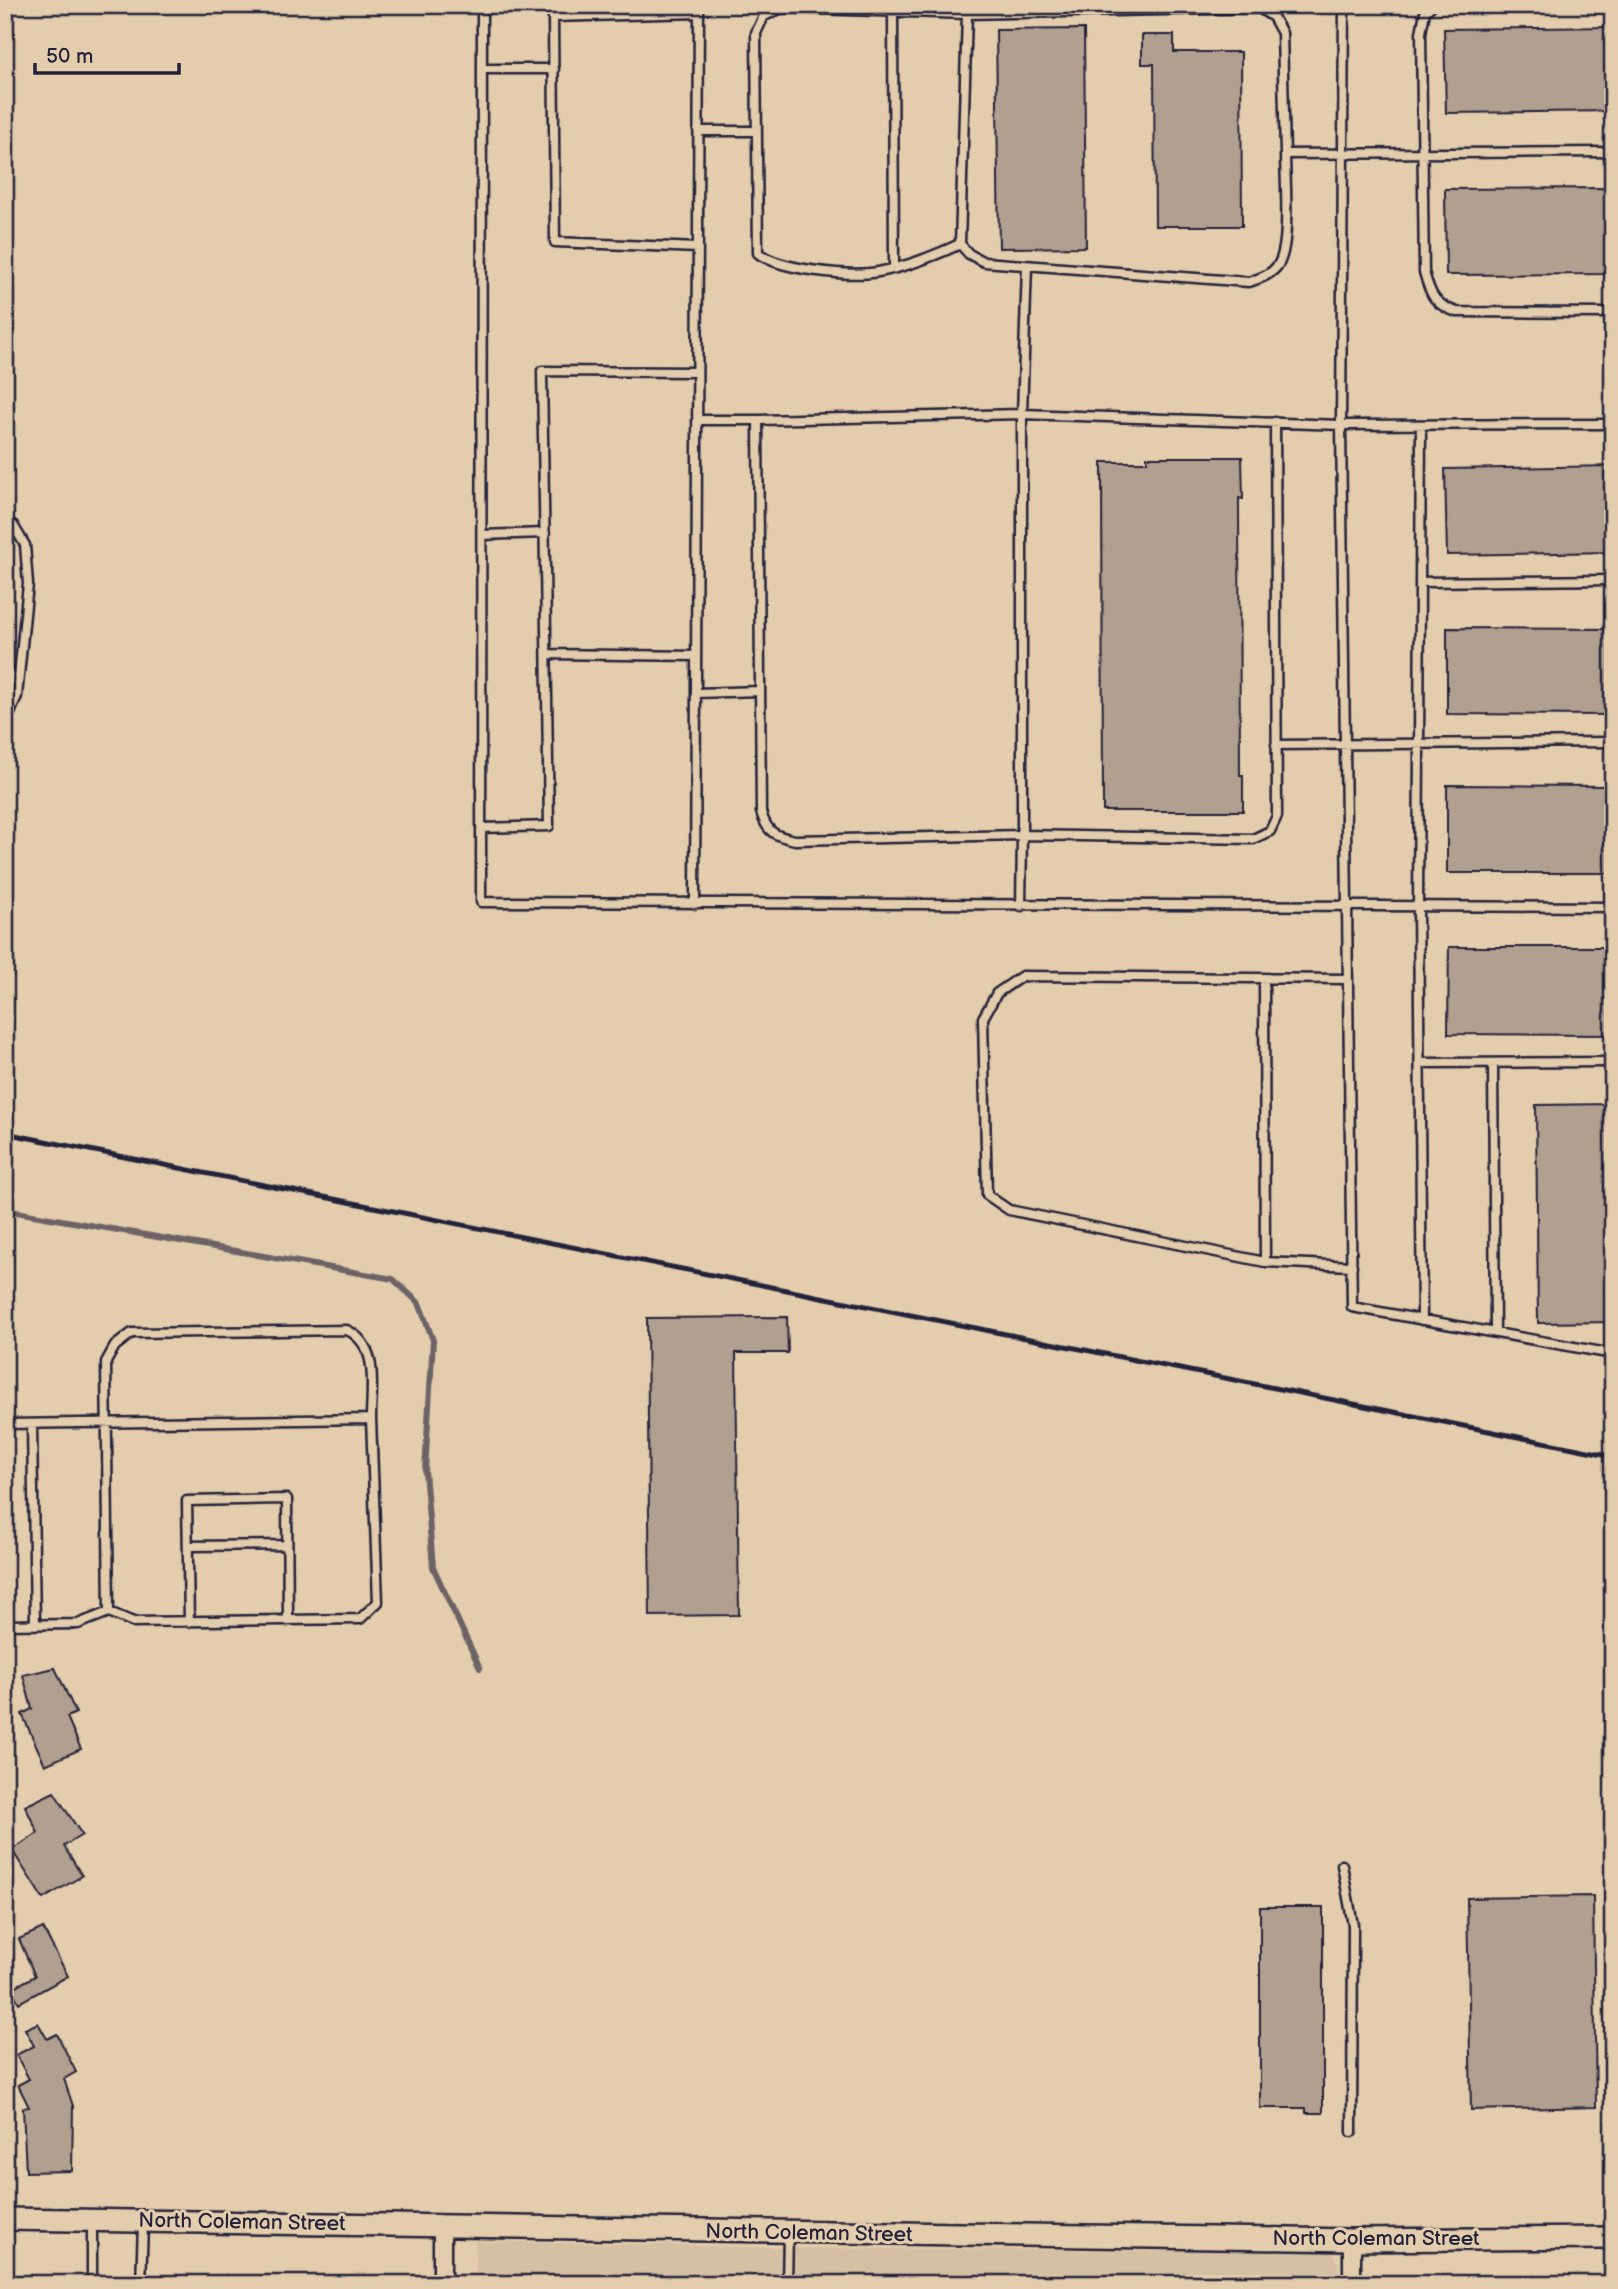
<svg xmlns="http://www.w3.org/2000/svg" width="1618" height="2289" font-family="'Balsamiq Sans',sans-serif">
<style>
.built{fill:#d5c0a4}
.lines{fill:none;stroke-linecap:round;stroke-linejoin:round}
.stream{stroke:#6c6366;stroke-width:6}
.building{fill:#b1a08f;stroke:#22223b;stroke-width:2}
.lane-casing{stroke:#22223b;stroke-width:13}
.street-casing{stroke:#22223b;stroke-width:21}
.secondary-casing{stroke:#22223b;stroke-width:26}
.lane{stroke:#e4cdad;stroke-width:8}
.street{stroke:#e4cdad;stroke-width:16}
.secondary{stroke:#e4cdad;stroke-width:21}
.rail{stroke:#22223b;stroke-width:5}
.labels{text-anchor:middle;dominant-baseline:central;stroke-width:6;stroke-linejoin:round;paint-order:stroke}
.street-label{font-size:21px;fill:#22223b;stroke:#e4cdad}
</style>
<rect width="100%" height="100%" fill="#e4cdad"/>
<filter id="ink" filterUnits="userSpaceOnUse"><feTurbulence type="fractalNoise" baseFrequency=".0143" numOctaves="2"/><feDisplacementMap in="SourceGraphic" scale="14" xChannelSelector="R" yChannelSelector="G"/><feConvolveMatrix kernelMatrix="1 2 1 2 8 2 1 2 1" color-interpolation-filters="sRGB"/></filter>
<g filter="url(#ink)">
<path class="built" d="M 475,2241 L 806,2248 L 1332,2252 L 1338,2263 L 1340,2284 L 476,2284 Z"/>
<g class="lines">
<path class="stream" d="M 5,1210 L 393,1279 L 419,1303 L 433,1340 L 425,1471 L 433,1567 L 480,1668"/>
</g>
<path class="building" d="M 1613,27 L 1613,111 L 1446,113 L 1444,29 Z
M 1084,29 L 1086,247 L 999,248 L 996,30 Z
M 1142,35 L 1174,35 L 1174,52 L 1241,52 L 1242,226 L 1155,226 L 1154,64 L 1142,64 Z
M 1613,188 L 1613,274 L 1446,275 L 1445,189 Z
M 1147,457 L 1242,457 L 1243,499 L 1239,498 L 1240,775 L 1243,775 L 1243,811 L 1103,811 L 1102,462 L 1147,462 Z
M 1613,466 L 1613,552 L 1447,555 L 1445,469 Z
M 1447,628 L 1613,629 L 1613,715 L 1447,714 Z
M 1447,785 L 1613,786 L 1613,873 L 1447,873 Z
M 1449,947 L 1613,947 L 1613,1035 L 1448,1034 Z
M 1613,1104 L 1613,1322 L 1538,1323 L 1536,1105 Z
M 787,1317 L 788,1353 L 736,1353 L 739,1615 L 650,1616 L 647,1318 Z
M 55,1668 L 76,1713 L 67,1717 L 81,1749 L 45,1765 L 22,1714 L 32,1709 L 23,1675 Z
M 54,1792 L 82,1835 L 64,1846 L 82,1876 L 43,1899 L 12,1850 L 38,1833 L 25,1806 Z
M 1593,1896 L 1596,2107 L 1471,2110 L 1467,1898 Z
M 1260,1907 L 1323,1907 L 1323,2113 L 1306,2113 L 1306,2108 L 1260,2108 Z
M 43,1928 L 68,1976 L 19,2003 L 11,1989 L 35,1976 L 19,1939 Z
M 38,2023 L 47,2039 L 57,2034 L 76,2072 L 64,2079 L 73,2106 L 72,2171 L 26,2172 L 23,2108 L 29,2107 L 18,2085 L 29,2079 L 16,2055 L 34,2046 L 25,2029 Z"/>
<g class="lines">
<defs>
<path id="lane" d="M 482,5 L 481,902 L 1613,907
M 1344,5 L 1341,425 L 1352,1307 L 1613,1354
M 1432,5 L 1425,12 L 1421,33 L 1424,272 C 1430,294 1434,305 1457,312 L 1613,313
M 893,11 L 894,268
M 482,69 L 554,69
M 698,131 L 757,131
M 1285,154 C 1285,179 1291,246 1278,265 C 1271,275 1260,278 1249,282 L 984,262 L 969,254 L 960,244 L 967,14 L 1259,8 L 1273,17 L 1282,33 L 1285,154 L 1613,152
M 960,244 C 934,256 907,267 878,272 C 850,277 780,270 758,253 L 756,33 L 764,16 L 782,8 L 967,14 L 967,5
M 698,248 L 555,242 L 553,17 L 698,13
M 1027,266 L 1022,414 L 1341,425 L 1613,424
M 697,420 L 758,420 L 761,812 C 767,833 775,836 795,840 L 1022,835 L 1021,906
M 758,420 L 1022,414 L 1022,835 L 1253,839 L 1270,831 L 1277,816 L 1275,422
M 1421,425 L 1418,908 L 1422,1320
M 5,521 L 13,525 L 25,545 L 28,584 L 17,696 L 5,726
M 482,535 L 545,533
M 1421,582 L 1613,580
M 547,654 L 696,656
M 696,693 L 760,691
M 1276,745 L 1613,742
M 481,828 L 549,826 L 542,371 L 697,372
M 695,904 L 699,5
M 1264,978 L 1265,1262
M 1348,979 L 1022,976 L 997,993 L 983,1018 L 987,1195 L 1009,1210 L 1265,1262 L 1352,1266
M 1420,1063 L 1613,1062
M 1493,1063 L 1495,1332
M 5,1424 C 127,1423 249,1421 371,1419 L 378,1602 L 360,1619 L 133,1622 L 109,1612 L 106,1362 L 115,1346 L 132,1333 L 347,1330 C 380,1346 371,1387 371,1419
M 32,1424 L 35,1625
M 188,1546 L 287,1545
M 189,1622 L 187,1501 L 287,1499 L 288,1621
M 5,1625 L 78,1624 L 109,1612
M 1342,1865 L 1353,1925 L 1352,2132
M 92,2220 L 92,2284
M 141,2284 L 143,2224
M 787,2284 L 788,2233"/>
<path id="street" d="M 442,2224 L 442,2284
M 1352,2240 L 1352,2284"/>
<path id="secondary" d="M 5,2219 L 1352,2240 L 1613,2238"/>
</defs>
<use href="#lane" class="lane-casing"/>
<use href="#street" class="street-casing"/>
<use href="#secondary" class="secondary-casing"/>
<use href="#lane" class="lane"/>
<use href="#street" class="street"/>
<use href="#secondary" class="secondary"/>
<path class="rail" d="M 5,1133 L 1613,1456"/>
</g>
</g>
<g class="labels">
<g class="street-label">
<text transform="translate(242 2222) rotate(1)">North Coleman Street</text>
<text transform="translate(809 2233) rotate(1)">North Coleman Street</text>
<text x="1376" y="2238">North Coleman Street</text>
</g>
</g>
<rect width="1618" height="2289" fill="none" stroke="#e4cdad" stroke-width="28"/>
<rect x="14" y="14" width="1590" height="2261" fill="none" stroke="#22223b" stroke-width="2.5" filter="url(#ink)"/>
<path d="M35 63v10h144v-10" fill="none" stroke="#22223b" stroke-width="3.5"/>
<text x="46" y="63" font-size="21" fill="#22223b" stroke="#e4cdad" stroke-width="5" paint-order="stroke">50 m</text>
</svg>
